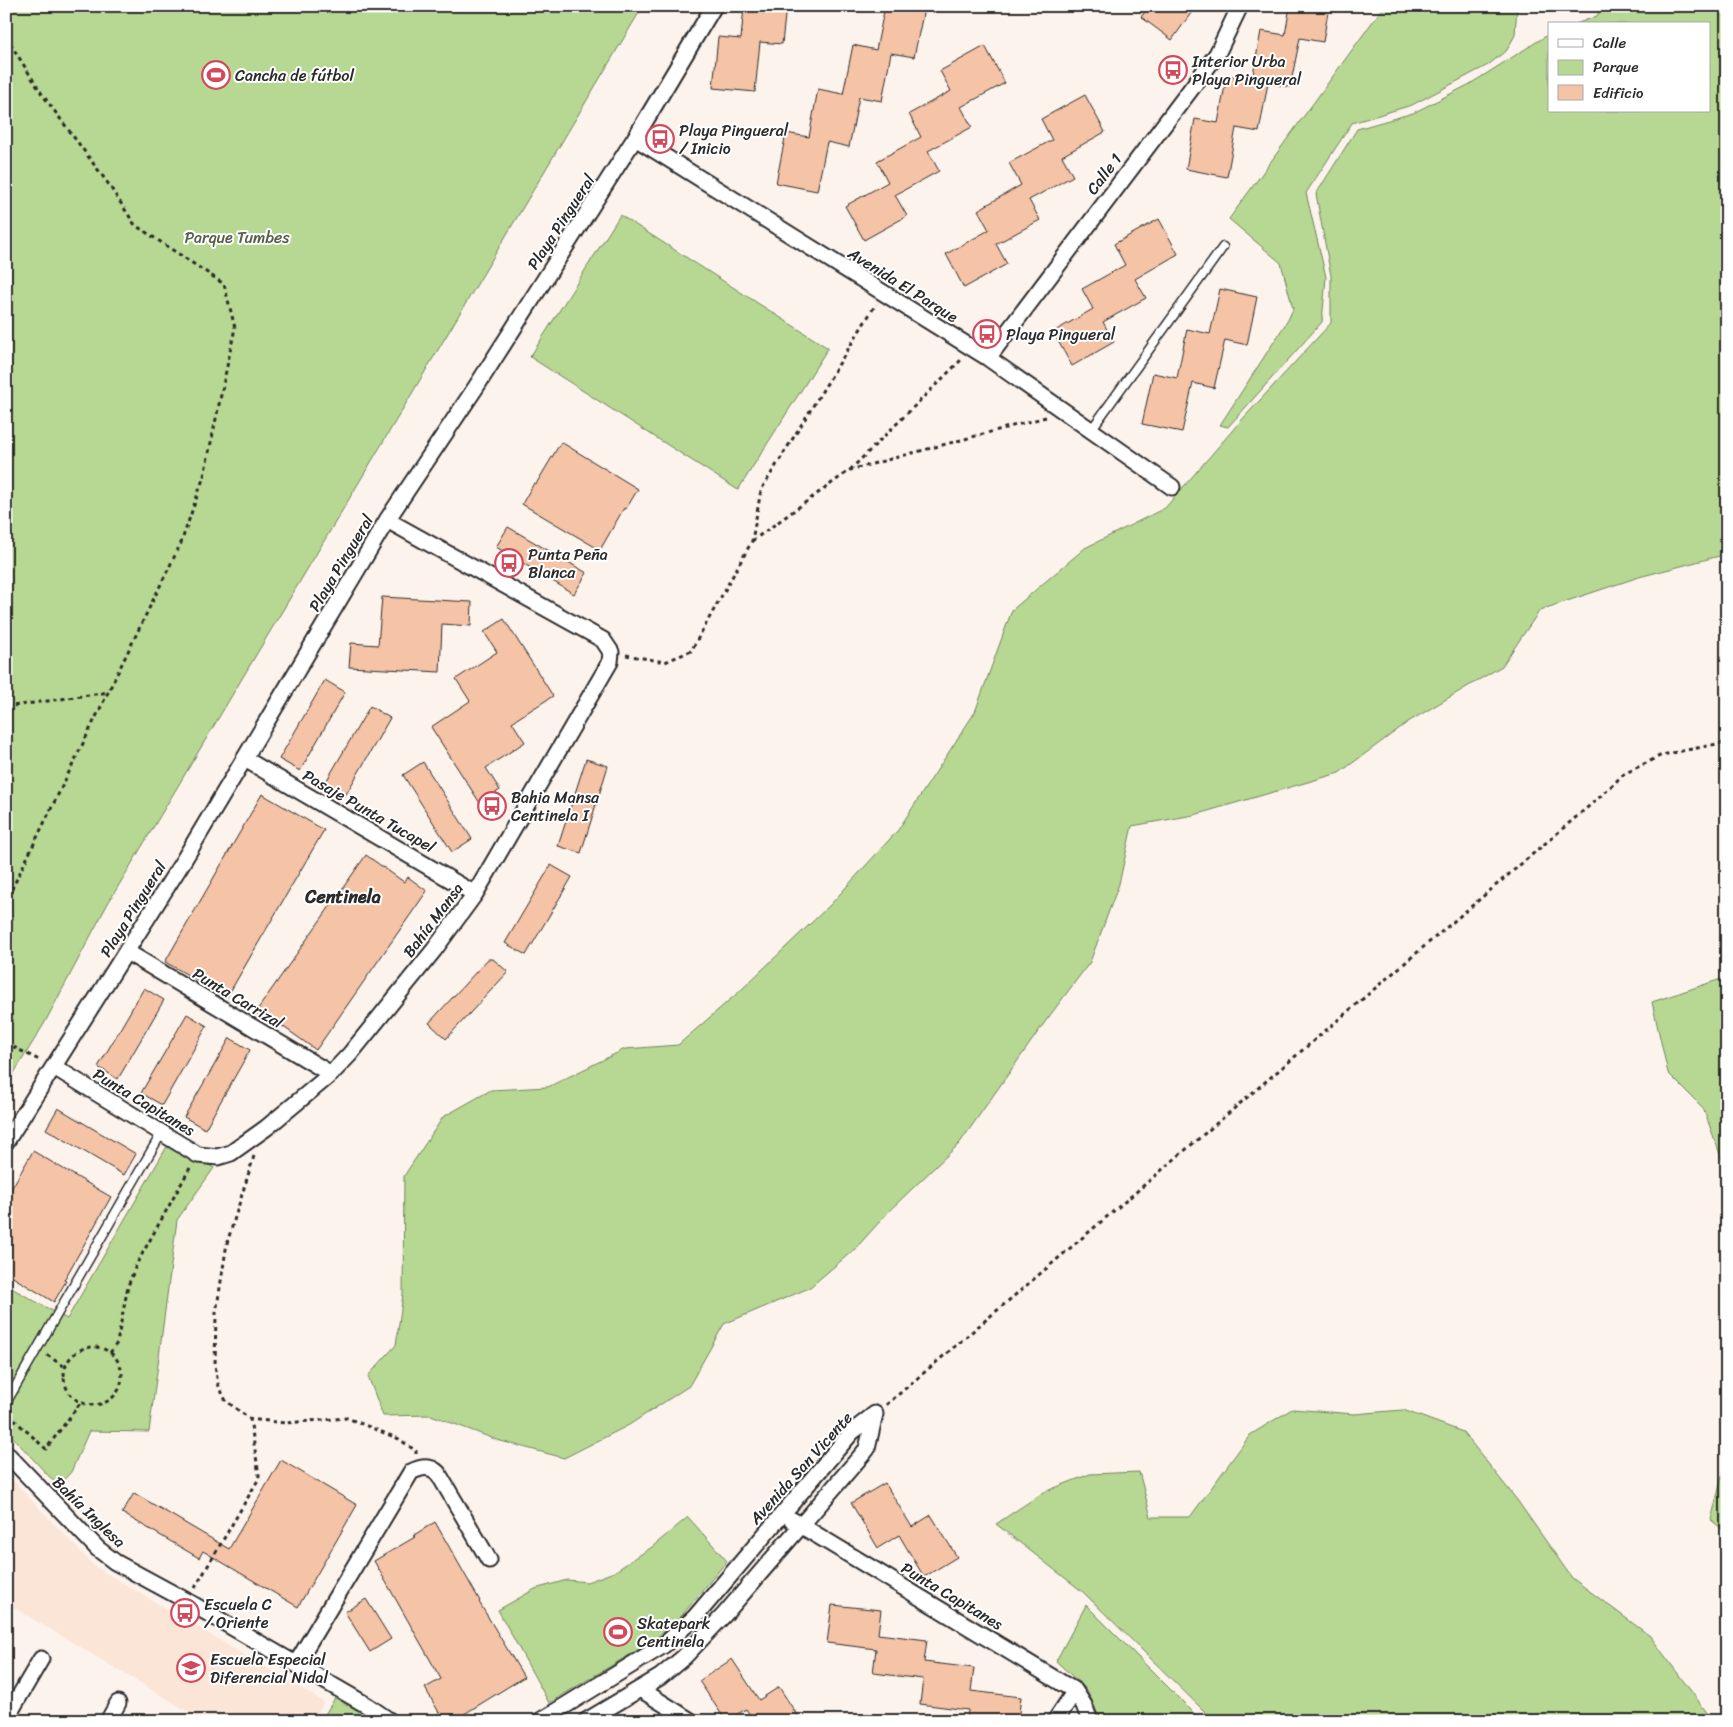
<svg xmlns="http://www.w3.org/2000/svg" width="1733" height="1727" font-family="Sriracha,sans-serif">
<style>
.built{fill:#fbe5d7}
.green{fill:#b7d892;stroke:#71825e}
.building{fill:#f5c3a5;stroke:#2b2b2b}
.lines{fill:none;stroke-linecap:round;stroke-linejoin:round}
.lane-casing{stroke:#2b2b2b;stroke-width:11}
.street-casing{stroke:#2b2b2b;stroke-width:19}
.path{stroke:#2b2b2b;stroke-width:3;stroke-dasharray:4 4;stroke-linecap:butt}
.lane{stroke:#fff;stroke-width:8}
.street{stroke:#fff;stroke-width:15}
.labels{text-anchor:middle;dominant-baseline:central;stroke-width:4;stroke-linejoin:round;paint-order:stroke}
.poi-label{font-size:16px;fill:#2b2b2b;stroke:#fff;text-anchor:start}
.street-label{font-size:16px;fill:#2b2b2b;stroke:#fff}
.park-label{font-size:16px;fill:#555f4a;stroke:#fff}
.neighbourhood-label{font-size:18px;font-weight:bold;fill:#2b2b2b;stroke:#fff}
</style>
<rect width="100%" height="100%" fill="#fdf3ed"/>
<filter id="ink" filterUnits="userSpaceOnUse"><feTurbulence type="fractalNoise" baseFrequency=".02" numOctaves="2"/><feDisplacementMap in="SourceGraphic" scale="10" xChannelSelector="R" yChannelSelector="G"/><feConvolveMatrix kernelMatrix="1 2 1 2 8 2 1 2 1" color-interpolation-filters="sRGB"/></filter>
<g filter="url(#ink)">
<path class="built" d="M 6,1473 L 94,1566 L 324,1702 L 313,1721 L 204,1721 L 6,1603 Z"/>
<path class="green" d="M 6,6 L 643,6 L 107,905 L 44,1024 L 6,1086 Z
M 1384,6 L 1517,6 L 1515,35 L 1507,50 L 1488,65 L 1412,105 L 1352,123 L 1306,193 L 1326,277 L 1322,322 L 1228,427 L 1220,425 L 1288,320 L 1293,309 L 1281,263 L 1229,219 Z
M 1602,6 L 1727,6 L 1727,554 L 1639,577 L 1540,610 L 1502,666 L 1408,722 L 1339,773 L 1194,815 L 1132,826 L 1119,884 L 1090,962 L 1045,1022 L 959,1144 L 890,1210 L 856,1248 L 809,1288 L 724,1324 L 689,1386 L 629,1425 L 564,1458 L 497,1440 L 431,1415 L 383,1416 L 368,1376 L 396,1345 L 403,1294 L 404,1176 L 443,1117 L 491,1090 L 548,1087 L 625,1049 L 678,1045 L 741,990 L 830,905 L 898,830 L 975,712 L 1012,610 L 1085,548 L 1165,508 L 1238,424 L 1331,323 L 1331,276 L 1316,194 L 1357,129 L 1413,113 L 1470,84 L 1549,34 L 1549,111 L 1709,111 L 1709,24 L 1576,24 L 1597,16 Z
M 620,215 L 828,348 L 738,490 L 530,357 Z
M 1727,977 L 1727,1173 L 1703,1108 L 1668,1073 L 1652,1002 Z
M 169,1143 L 214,1168 L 177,1220 L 149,1432 L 89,1431 L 71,1472 L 58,1486 L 6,1430 L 6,1285 L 67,1319 Z
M 1292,1409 L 1354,1414 L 1403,1410 L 1463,1432 L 1517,1500 L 1572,1578 L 1650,1636 L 1711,1718 L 1717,1721 L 1204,1721 L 1205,1712 L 1083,1592 L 996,1524 L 1044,1492 L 1090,1474 L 1139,1472 L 1151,1517 L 1190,1517 L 1250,1435 Z
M 1727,1457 L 1727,1533 L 1711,1520 Z
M 688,1517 L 727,1561 L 674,1625 L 646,1645 L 549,1703 L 498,1610 L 535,1589 L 567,1580 L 587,1582 L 614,1572 L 652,1547 Z
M 1086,1605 L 1196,1715 L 1195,1721 L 1101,1721 L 1087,1690 L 1056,1661 Z
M 338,1693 L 383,1721 L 321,1721 Z"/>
<path class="building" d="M 744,6 L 786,6 L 782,44 L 760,42 L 755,92 L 713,88 L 718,37 L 741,39 Z
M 885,6 L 910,6 L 924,9 L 914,57 L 891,53 L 882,101 L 859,97 L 849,147 L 827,142 L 817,191 L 776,183 L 786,133 L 809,137 L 818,89 L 843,94 L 853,45 L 876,50 Z
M 1149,6 L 1196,6 L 1172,40 L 1141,17 Z
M 1290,6 L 1329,6 L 1323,42 L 1300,38 L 1290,87 L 1268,83 L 1259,132 L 1236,128 L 1227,177 L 1186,169 L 1195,119 L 1218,123 L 1227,75 L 1252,80 L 1261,31 L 1285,35 Z
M 985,46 L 1005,83 L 961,107 L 972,127 L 928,151 L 939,171 L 895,195 L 907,216 L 864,240 L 845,206 L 888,182 L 877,161 L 921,137 L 909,114 L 951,91 L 940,71 Z
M 1085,95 L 1105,132 L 1062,156 L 1073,176 L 1029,200 L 1040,220 L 996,244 L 1007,264 L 964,288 L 946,254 L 989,230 L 978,210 L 1021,185 L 1009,163 L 1052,140 L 1041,119 Z
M 1159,219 L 1178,254 L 1135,279 L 1146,298 L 1103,322 L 1114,342 L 1072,366 L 1053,332 L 1093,309 L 1082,289 L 1125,265 L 1114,244 Z
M 1220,289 L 1257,297 L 1247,345 L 1225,340 L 1214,388 L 1193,383 L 1182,432 L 1142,424 L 1153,373 L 1177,378 L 1187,329 L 1210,334 Z
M 561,442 L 638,489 L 626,509 L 624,508 L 600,550 L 522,504 L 534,483 L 536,484 Z
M 508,527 L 587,573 L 574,594 L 496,547 Z
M 382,597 L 472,602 L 471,626 L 442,624 L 440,672 L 349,667 L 351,643 L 378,645 Z
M 504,619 L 553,696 L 512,722 L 525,742 L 486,768 L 500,790 L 480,803 L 431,727 L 470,701 L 456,679 L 497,652 L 484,632 Z
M 325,680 L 345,692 L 300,771 L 279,759 Z
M 370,706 L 390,718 L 345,796 L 324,785 Z
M 586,759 L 608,766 L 581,853 L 558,846 Z
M 423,762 L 472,839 L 452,852 L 403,775 Z
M 262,794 L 324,830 L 227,997 L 165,962 Z
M 366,855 L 404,882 L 408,877 L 427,891 L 316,1050 L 278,1023 L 275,1027 L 255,1013 Z
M 551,865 L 572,877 L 526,955 L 505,943 Z
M 488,959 L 493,959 L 508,972 L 446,1039 L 429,1023 Z
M 144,988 L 164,1000 L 118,1079 L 98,1067 Z
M 187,1014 L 207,1026 L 162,1105 L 141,1093 Z
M 230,1038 L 250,1050 L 205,1129 L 184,1117 Z
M 58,1108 L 136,1154 L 124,1175 L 46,1129 Z
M 33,1151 L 111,1197 L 64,1280 L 66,1281 L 54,1302 L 6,1273 L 6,1198 Z
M 281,1460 L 357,1505 L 298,1607 L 203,1551 L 199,1558 L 122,1513 L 134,1493 L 229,1549 Z
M 885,1483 L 912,1527 L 931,1515 L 957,1557 L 924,1577 L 899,1535 L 878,1548 L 851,1503 Z
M 435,1522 L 480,1601 L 479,1602 L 524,1677 L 453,1721 L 444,1721 L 425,1688 L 441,1679 L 374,1561 L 415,1537 L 414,1535 Z
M 366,1599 L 391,1639 L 370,1652 L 345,1612 Z
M 832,1605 L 881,1610 L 878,1634 L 927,1640 L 924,1662 L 974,1668 L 971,1691 L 1021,1697 L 1018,1721 L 967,1721 L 968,1710 L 920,1704 L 923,1679 L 873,1673 L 876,1649 L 827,1643 Z
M 732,1659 L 759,1700 L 779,1687 L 801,1721 L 754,1721 L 746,1709 L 726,1721 L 699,1681 Z"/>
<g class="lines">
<defs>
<path id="lane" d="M 1091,430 L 1223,247
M 6,1403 L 161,1134"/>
<path id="street" d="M 635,138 L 988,358 L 1172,487
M 988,358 L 1194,85 L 1217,54 L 1240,6
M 245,759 L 475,894
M 127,952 L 331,1074
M 54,1067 L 198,1155 L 218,1157 L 231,1153 L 266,1128 L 331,1074 L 350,1054 L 434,950 L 475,894 L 610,662 L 611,652 L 603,640 L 387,520
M 6,1142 L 182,863 L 387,520 L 476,387 L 635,138 L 714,6
M 6,1453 L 98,1549 L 115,1562 L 187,1601 L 368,1706 L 390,1721
M 792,1520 L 1075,1691 L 1084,1705 L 1090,1721
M 296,1664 L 411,1472 C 421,1467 430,1465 438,1473 L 489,1560
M 640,1689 L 691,1721
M 6,1719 L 41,1659
M 108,1721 L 118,1703
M 540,1721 L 664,1645 L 695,1617 L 852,1432 L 875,1414
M 586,1721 L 660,1677 L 684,1657 L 724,1615 L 867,1449 L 875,1414
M 1055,1721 L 1075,1691"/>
</defs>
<use href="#lane" class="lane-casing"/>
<use href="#street" class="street-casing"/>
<path class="path" d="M 6,37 L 42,94 L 107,182 L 135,225 L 224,284 L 235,328 L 204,476 L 181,543 L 6,901
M 850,470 L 961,360
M 752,541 L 850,470 L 1046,417
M 626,655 L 665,662 L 691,651 L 752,541 L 761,490 L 876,304
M 6,707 L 109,692
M 6,1043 L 41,1061
M 254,1156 L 227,1243 L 216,1313 L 215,1365 L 218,1384 L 226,1401 L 250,1419 L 285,1423 L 347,1418 L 399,1439 L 416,1451 L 416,1454
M64 1376a29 29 0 1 1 58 0a29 29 0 1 1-58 0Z
M 110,1353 L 117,1343 L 128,1286 L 136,1265 L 190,1168
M 47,1355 L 65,1367
M 886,1405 L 1602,795 L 1624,774 L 1662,755 L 1727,742
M 8,1414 L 46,1449 L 81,1402
M 6,1424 L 11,1417
M 195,1588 L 258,1480 L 259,1475 L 250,1419"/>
<use href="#lane" class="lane"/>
<use href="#street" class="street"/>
</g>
</g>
<defs>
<symbol id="bus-ring" viewBox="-11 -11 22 22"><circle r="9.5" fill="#fff" stroke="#d1495b" stroke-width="1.5"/><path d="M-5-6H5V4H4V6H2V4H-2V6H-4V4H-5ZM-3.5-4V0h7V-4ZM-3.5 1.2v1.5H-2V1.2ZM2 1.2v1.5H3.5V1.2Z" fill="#d1495b"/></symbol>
<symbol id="stadium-ring" viewBox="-11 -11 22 22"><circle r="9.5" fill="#fff" stroke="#d1495b" stroke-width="1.5"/><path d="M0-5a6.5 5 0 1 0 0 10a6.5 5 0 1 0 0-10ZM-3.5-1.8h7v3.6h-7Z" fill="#d1495b"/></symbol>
<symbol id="school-ring" viewBox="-11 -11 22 22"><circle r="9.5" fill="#fff" stroke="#d1495b" stroke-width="1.5"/><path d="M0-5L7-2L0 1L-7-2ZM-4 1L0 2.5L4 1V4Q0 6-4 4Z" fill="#d1495b"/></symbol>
</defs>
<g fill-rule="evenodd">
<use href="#bus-ring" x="1157" y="54" width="32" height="32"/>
<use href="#stadium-ring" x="200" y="59" width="32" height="32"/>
<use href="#bus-ring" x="644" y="123" width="32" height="32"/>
<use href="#bus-ring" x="971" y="318" width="32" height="32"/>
<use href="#bus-ring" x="493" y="547" width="32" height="32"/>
<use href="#bus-ring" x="476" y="790" width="32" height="32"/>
<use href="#bus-ring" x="169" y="1597" width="32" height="32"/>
<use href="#stadium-ring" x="602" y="1616" width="32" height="32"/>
<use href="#school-ring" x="175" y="1652" width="32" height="32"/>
</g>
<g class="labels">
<g class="poi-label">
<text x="1192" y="61">Interior Urba<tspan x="1192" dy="18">Playa Pingueral</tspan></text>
<text x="235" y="75">Cancha de fútbol</text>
<text x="679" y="130">Playa Pingueral<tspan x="679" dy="18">/ Inicio</tspan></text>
<text x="1006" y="334">Playa Pingueral</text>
<text x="528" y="554">Punta Peña<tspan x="528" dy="18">Blanca</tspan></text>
<text x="511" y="797">Bahia Mansa<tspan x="511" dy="18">Centinela I</tspan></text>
<text x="204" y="1604">Escuela C<tspan x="204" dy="18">/ Oriente</tspan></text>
<text x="637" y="1623">Skatepark<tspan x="637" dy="18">Centinela</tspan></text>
<text x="210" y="1659">Escuela Especial<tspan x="210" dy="18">Diferencial Nidal</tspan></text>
</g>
<g class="street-label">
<text transform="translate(1104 174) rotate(-53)">Calle 1</text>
<text transform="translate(561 222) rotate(-57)">Playa Pingueral</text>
<text transform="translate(903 285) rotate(32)">Avenida El Parque</text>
<text transform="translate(341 563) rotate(-59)">Playa Pingueral</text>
<text transform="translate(369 811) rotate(30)">Pasaje Punta Tucapel</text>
<text transform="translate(133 909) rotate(-58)">Playa Pingueral</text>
<text transform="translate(433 920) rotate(-53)">Bahía Mansa</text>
<text transform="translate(238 998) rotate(31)">Punta Carrizal</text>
<text transform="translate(144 1102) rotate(31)">Punta Capitanes</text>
<text transform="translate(801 1468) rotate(-48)">Avenida San Vicente</text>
<text transform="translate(89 1512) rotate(44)">Bahía Inglesa</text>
<text transform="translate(952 1596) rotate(31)">Punta Capitanes</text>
</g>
<g class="park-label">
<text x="237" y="237">Parque Tumbes</text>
</g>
<g class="neighbourhood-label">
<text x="343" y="897">Centinela</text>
</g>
</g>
<rect width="1733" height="1727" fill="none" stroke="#fff" stroke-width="25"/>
<rect x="12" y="12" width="1708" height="1702" fill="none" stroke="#2b2b2b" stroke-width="2" filter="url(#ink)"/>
<rect x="1548" y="22" width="162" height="90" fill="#ffffff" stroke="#aaaaaa"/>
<rect x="1558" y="39" width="25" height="8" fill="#ffffff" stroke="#aaaaaa"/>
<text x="1593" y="48" font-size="15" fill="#2b2b2b">Calle</text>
<rect x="1558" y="60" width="25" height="15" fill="#b7d892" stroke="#aaaaaa"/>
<text x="1593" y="72" font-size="15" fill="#2b2b2b">Parque</text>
<rect x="1558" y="85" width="25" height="15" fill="#f5c3a5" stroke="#aaaaaa"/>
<text x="1593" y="98" font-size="15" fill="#2b2b2b">Edificio</text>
</svg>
